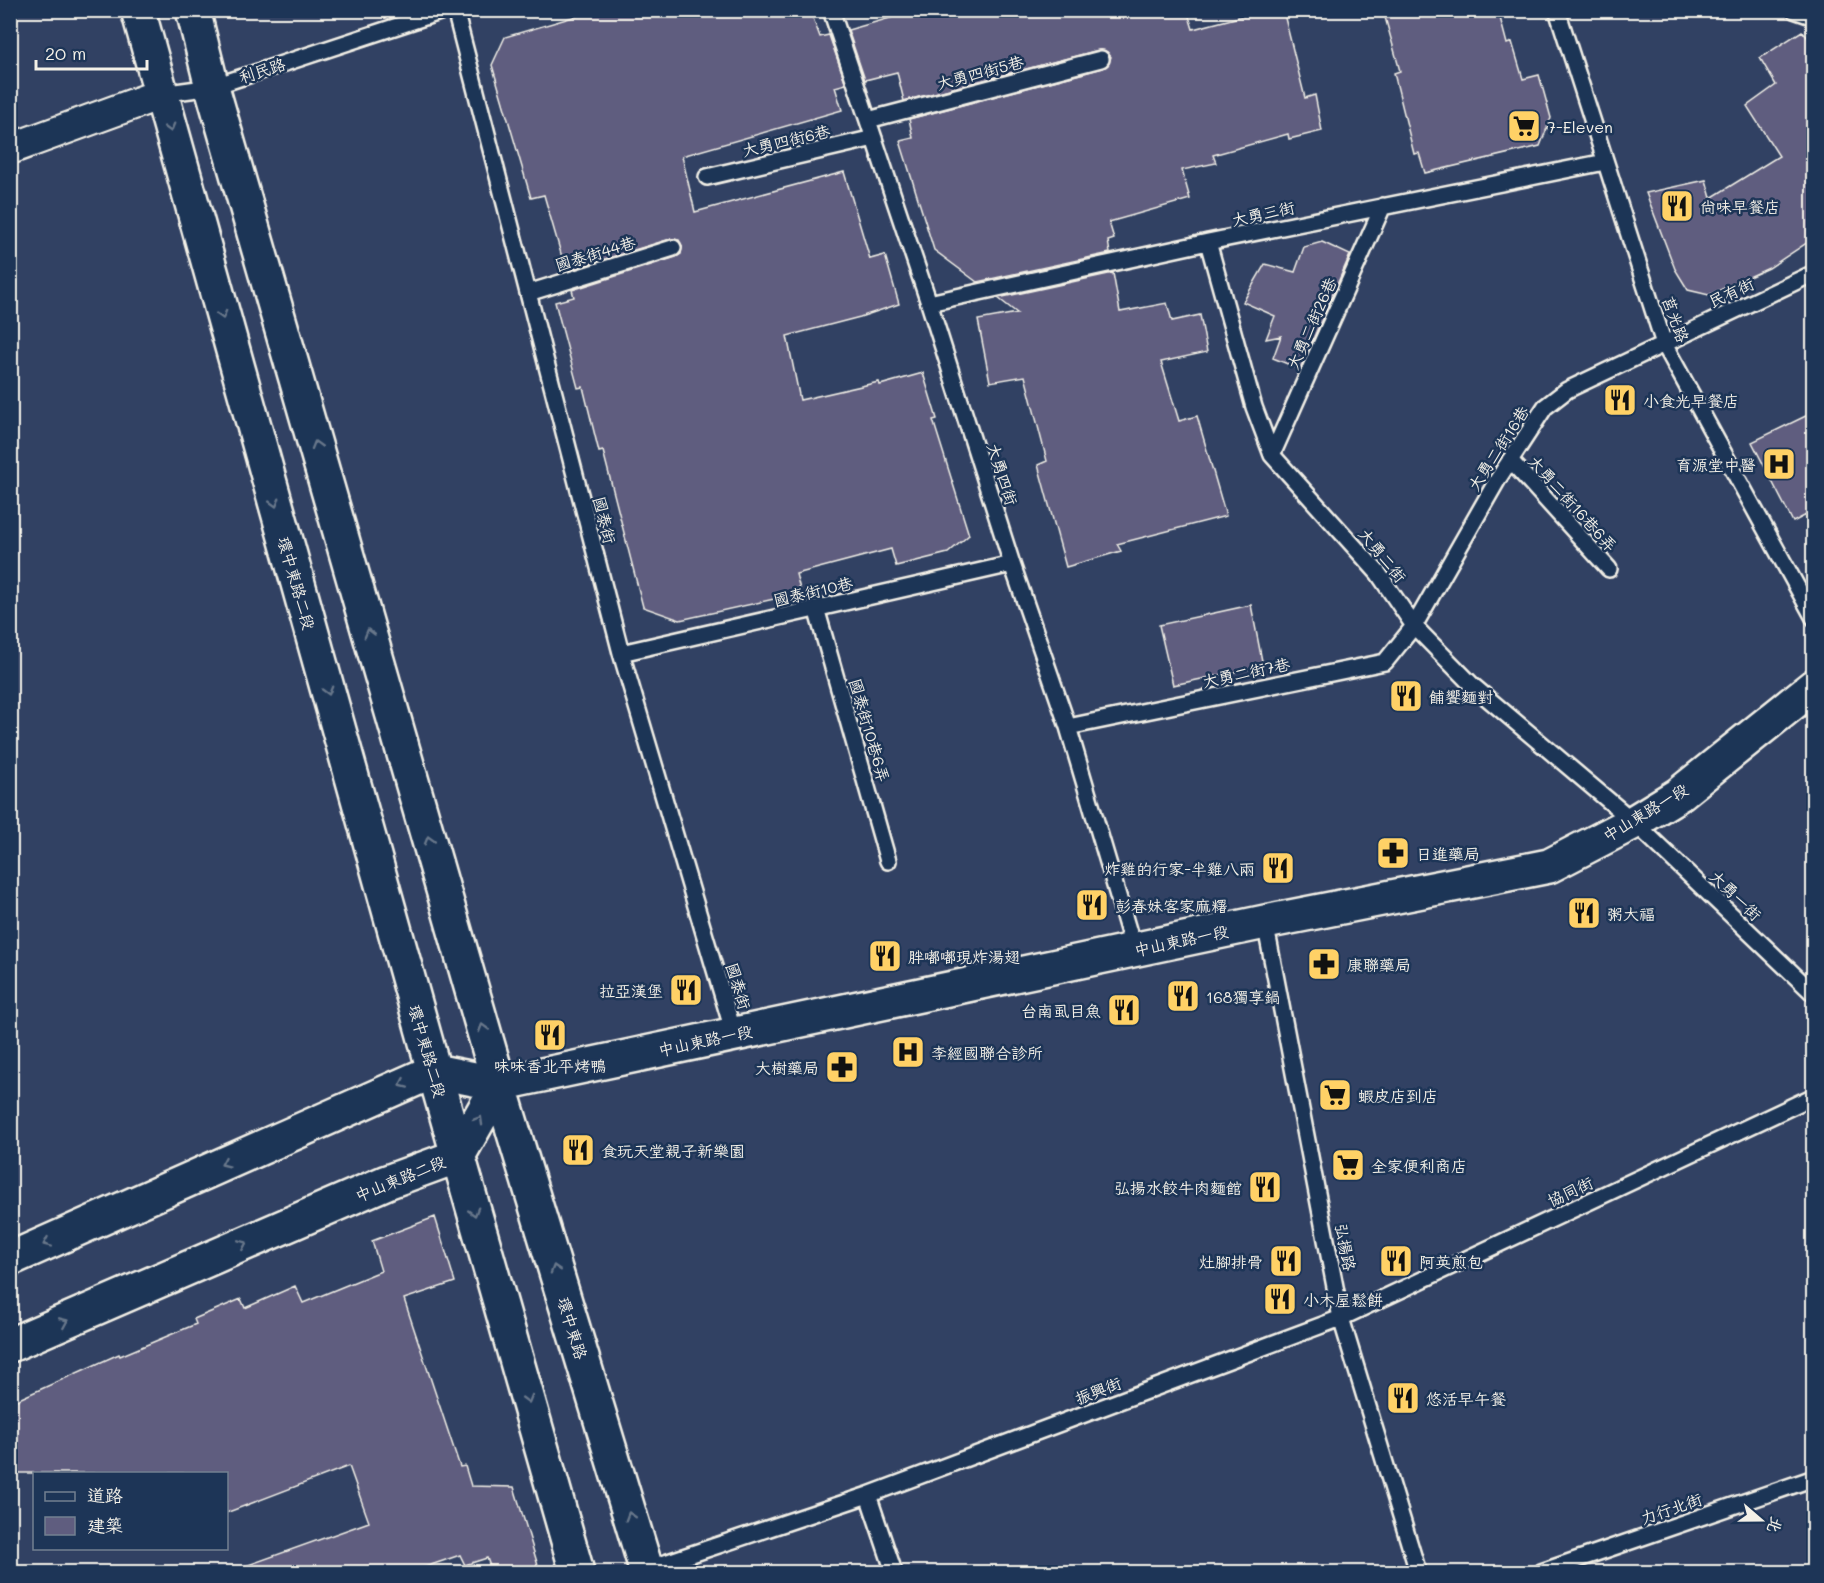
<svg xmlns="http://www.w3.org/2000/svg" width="1824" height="1583" font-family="Mali,'LXGW WenKai TC',sans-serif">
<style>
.building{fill:#5f5d7f;stroke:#f4f1e8;stroke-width:1.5}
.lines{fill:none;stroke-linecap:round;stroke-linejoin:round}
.lane-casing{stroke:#f4f1e8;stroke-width:20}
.street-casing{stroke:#f4f1e8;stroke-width:34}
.secondary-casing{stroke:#f4f1e8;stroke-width:38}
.lane{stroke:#1d3557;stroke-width:15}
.street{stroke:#1d3557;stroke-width:30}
.secondary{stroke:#1d3557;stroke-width:33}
.oneway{stroke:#68778a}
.labels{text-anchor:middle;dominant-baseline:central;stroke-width:5;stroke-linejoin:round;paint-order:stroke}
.street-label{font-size:16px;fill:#f4f1e8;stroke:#1d3557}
.poi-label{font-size:16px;fill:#f4f1e8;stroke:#1d3557;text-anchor:start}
</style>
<rect width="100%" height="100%" fill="#314163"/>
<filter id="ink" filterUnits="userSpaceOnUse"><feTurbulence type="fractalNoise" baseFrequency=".0167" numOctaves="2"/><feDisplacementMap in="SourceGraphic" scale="12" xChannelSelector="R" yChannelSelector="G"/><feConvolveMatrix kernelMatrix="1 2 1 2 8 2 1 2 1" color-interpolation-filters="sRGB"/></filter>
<g filter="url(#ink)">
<path class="building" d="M 597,10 L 810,10 L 820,37 L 829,35 L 846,84 L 835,87 L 842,110 L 682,156 L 695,212 L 844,172 L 870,259 L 885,255 L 899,304 L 860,317 L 787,336 L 800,400 L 879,382 L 880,385 L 923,373 L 937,419 L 933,420 L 969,535 L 948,553 L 896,566 L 891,549 L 796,574 L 801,593 L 680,620 L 643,607 L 603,451 L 599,452 L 583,387 L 578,388 L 555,302 L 574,297 L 572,290 L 676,257 L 681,254 L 682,246 L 679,240 L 670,239 L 566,271 L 544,195 L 531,198 L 492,65 L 505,37 Z
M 918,10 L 1187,10 L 1193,29 L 1266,10 L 1283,10 L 1305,98 L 1315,95 L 1322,131 L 1289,139 L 1288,134 L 1213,155 L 1216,163 L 1182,170 L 1190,199 L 1109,222 L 1114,239 L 1108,241 L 1110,253 L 977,282 L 934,250 L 900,141 L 913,138 L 909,119 L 1103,68 L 1108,65 L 1111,57 L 1107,52 L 1099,50 L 904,101 L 897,72 L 865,80 L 848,30 Z
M 1383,10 L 1498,10 L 1507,44 L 1512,42 L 1523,79 L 1539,75 L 1551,118 L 1540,146 L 1425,173 L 1419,153 L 1414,154 L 1394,73 L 1400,71 Z
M 1802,31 L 1814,45 L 1814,238 L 1769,268 L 1709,295 L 1688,290 L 1675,269 L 1646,193 L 1706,180 L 1711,198 L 1779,156 L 1747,106 L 1776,85 L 1760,58 Z
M 1322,242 L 1350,255 L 1300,369 L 1273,358 L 1281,336 L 1266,339 L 1275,316 L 1243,302 L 1265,264 L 1295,272 L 1304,247 Z
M 1113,273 L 1120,312 L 1167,303 L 1172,321 L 1200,315 L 1207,352 L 1161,362 L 1179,421 L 1197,416 L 1226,516 L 1117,544 L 1121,551 L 1066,567 L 1038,465 L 1047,461 L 1025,376 L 990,382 L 978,320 L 1017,313 L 998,298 Z
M 1814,412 L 1814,511 L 1793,522 L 1752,442 Z
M 1251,605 L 1263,666 L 1173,685 L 1159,625 Z
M 435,1217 L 455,1282 L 404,1299 L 460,1467 L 465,1466 L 471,1486 L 514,1487 L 540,1572 L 492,1572 L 487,1558 L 465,1565 L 460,1555 L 411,1572 L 241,1572 L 240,1568 L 369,1522 L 349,1466 L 226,1513 L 226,1473 L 10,1473 L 10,1403 L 119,1354 L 120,1356 L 196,1324 L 194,1319 L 241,1299 L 245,1308 L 295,1286 L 303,1303 L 381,1271 L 372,1241 Z"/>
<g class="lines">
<defs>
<path id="lane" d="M 455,10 L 621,653 L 734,1034
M 831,10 L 929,303 L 1012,564 L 1068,727 L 1134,950
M 1557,10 L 1664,344 L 1814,618
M 1794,10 L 1814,17
M 161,94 L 212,87 L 446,10
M 868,120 L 1101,59
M 707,177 L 874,138
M 1208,242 L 1254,407 L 1272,455 L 1378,573 L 1414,626 L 1473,686 L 1634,822 L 1814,994
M 528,293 L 673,248
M 929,303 L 1208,242 L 1605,162
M 1272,455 L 1383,206
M 1510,460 L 1609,569
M 816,608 L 888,861
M 621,653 L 1012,564
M 1068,727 L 1385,662 L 1414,626 L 1498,479 L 1545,407 L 1567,390 L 1814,273
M 1265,922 L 1341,1318 L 1418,1572
M 868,1495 L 894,1572
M 644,1570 L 868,1495 L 1341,1318 L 1814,1096
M 1541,1572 L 1814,1478"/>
<path id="street" d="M 10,149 L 161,94"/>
<path id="secondary" d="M 138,10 L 434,1071 L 577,1572
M 193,10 L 212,87 L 499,1084 L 647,1572
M 10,1259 L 434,1071 L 499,1084 L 1265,922 L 1549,866 L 1634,822 L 1678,795 L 1814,686
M 10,1345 L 387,1182 L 458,1156 L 499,1084"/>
</defs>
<use href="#lane" class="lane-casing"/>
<use href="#street" class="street-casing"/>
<use href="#secondary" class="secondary-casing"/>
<use href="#lane" class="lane"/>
<use href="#street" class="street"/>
<use href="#secondary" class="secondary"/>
</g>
<defs><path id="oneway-chevron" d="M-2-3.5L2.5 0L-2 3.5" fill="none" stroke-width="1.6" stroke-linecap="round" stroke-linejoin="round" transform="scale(1.5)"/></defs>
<g class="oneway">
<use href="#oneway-chevron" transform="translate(170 128) rotate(74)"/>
<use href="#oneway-chevron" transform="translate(222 315) rotate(74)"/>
<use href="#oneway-chevron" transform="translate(316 445) rotate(-106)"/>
<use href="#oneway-chevron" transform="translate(275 503) rotate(74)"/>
<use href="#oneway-chevron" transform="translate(369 633) rotate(-106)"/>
<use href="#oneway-chevron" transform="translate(328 691) rotate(74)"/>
<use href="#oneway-chevron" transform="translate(429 840) rotate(-106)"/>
<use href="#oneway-chevron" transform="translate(483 1028) rotate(-106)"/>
<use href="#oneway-chevron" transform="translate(403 1084) rotate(156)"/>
<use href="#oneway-chevron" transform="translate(479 1120) rotate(-60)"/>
<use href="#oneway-chevron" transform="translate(225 1163) rotate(156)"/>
<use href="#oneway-chevron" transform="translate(474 1212) rotate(74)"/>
<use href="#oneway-chevron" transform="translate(47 1243) rotate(156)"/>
<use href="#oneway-chevron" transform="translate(243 1244) rotate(-23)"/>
<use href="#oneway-chevron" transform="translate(555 1269) rotate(-107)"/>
<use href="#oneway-chevron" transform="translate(64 1322) rotate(-23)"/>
<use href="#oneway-chevron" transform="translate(528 1399) rotate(74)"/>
<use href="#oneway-chevron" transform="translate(630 1516) rotate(-107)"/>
</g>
</g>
<defs>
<symbol id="supermarket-square" viewBox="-11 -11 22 22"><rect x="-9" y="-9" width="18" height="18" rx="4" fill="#ffd166" stroke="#1d3557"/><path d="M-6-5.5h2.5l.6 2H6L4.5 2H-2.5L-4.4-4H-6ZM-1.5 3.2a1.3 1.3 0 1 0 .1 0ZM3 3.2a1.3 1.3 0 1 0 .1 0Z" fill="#111"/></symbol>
<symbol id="restaurant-square" viewBox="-11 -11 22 22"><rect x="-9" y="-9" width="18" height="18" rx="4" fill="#ffd166" stroke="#1d3557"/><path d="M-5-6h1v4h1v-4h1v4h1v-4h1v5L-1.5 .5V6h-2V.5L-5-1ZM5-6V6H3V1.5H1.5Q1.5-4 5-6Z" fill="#111"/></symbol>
<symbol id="hospital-square" viewBox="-11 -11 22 22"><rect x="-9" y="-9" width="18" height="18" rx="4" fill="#ffd166" stroke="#1d3557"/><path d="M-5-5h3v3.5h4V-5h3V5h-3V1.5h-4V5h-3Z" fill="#111"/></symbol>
<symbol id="pharmacy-square" viewBox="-11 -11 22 22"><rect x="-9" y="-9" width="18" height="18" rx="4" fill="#ffd166" stroke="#1d3557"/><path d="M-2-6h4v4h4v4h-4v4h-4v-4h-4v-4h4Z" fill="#111"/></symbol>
</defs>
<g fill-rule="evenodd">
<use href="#supermarket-square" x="1505" y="107" width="38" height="38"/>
<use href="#restaurant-square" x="1658" y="187" width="38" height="38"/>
<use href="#restaurant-square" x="1601" y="381" width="38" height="38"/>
<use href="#hospital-square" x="1760" y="445" width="38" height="38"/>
<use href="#restaurant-square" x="1387" y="677" width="38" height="38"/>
<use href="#pharmacy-square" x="1374" y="834" width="38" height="38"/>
<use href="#restaurant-square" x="1259" y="849" width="38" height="38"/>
<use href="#restaurant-square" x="1073" y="886" width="38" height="38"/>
<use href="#restaurant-square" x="1565" y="894" width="38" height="38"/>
<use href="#restaurant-square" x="866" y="937" width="38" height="38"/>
<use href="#pharmacy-square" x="1305" y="945" width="38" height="38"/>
<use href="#restaurant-square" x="667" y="971" width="38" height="38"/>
<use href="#restaurant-square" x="1164" y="977" width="38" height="38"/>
<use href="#restaurant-square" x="1105" y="991" width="38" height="38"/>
<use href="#restaurant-square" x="531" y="1016" width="38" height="38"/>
<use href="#hospital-square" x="889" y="1033" width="38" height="38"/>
<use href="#pharmacy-square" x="823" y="1048" width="38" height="38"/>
<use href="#supermarket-square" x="1316" y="1076" width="38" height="38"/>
<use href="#restaurant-square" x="559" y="1131" width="38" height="38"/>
<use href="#supermarket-square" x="1329" y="1146" width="38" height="38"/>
<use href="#restaurant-square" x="1246" y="1168" width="38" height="38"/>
<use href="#restaurant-square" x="1267" y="1242" width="38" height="38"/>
<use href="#restaurant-square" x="1377" y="1242" width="38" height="38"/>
<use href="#restaurant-square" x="1261" y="1280" width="38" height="38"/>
<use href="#restaurant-square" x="1384" y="1379" width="38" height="38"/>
</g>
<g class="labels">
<g class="street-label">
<text transform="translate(262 70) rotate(-18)">利民路</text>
<text transform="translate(980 72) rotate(-15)">大勇四街5巷</text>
<text transform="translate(786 140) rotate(-13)">大勇四街6巷</text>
<text transform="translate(1263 213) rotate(-12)">大勇三街</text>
<text transform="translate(595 253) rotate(-17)">國泰街44巷</text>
<text transform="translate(1731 292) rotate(-25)">民有街</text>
<text transform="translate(1676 319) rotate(70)">莒光路</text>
<text transform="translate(1311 323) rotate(-66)">大勇二街26巷</text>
<text transform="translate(1498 448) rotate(-57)">大勇二街16巷</text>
<text transform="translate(1003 474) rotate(72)">大勇四街</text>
<text transform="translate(1573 503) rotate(48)">大勇二街16巷6弄</text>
<text transform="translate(605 520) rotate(76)">國泰街</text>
<text transform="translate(1383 555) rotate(51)">大勇二街</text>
<text transform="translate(297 583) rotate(74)">環中東路二段</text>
<text transform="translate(813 591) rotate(-13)">國泰街10巷</text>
<text transform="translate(1246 672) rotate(-12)">大勇二街7巷</text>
<text transform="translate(870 730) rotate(74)">國泰街10巷6弄</text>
<text transform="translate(1645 812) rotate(-31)">中山東路一段</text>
<text transform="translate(1736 895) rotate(44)">大勇一街</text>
<text transform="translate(1181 940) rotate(-12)">中山東路一段</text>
<text transform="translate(739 986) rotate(73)">國泰街</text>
<text transform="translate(705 1040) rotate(-12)">中山東路一段</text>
<text transform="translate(428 1051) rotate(74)">環中東路二段</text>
<text transform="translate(400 1178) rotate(-22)">中山東路二段</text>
<text transform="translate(1570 1191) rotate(-25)">協同街</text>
<text transform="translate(1346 1247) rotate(79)">弘揚路</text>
<text transform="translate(573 1328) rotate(73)">環中東路</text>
<text transform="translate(1098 1390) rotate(-21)">振興街</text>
<text transform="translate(1671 1508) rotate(-19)">力行北街</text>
</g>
<g class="poi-label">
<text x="1547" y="126">7-Eleven</text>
<text x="1700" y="206">尚味早餐店</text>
<text x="1643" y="400">小食光早餐店</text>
<text x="1756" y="464" text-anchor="end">育源堂中醫</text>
<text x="1429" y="696">餔饗麵對</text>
<text x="1416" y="853">日進藥局</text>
<text x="1255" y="868" text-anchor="end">炸雞的行家-半雞八兩</text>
<text x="1115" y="905">彭春妹客家麻糬</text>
<text x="1607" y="913">粥大福</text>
<text x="908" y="956">胖嘟嘟現炸湯翅</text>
<text x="1347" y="964">康聯藥局</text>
<text x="663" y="990" text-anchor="end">拉亞漢堡</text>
<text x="1206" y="996">168獨享鍋</text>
<text x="1101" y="1010" text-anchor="end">台南虱目魚</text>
<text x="931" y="1052">李經國聯合診所</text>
<text x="550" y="1065" text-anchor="middle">味味香北平烤鴨</text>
<text x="819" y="1067" text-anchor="end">大樹藥局</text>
<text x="1358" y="1095">蝦皮店到店</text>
<text x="601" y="1150">食玩天堂親子新樂園</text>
<text x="1371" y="1165">全家便利商店</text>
<text x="1242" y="1187" text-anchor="end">弘揚水餃牛肉麵館</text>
<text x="1263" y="1261" text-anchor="end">灶腳排骨</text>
<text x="1419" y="1261">阿英煎包</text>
<text x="1303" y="1299">小木屋鬆餅</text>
<text x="1426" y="1398">悠活早午餐</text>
</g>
</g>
<rect width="1824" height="1583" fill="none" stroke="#1d3557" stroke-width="36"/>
<rect x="18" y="18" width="1788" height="1547" fill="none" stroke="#f4f1e8" stroke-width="2" filter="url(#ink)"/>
<rect x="33" y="1472" width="195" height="78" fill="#1d3557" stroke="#738091" stroke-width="1.5"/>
<rect x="45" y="1492" width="30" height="9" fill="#1d3557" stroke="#738091" stroke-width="1.5"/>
<text x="87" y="1502" font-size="18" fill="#f4f1e8">道路</text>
<rect x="45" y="1517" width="30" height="18" fill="#5f5d7f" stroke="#738091" stroke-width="1.5"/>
<text x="87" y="1532" font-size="18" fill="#f4f1e8">建築</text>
<g transform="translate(1761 1520) rotate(110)" stroke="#1d3557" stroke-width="4.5" paint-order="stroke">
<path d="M0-4.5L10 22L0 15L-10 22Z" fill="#f4f1e8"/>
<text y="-9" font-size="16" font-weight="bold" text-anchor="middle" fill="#f4f1e8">北</text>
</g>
<path d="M36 60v9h111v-9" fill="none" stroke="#f4f1e8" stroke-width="3"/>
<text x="45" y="60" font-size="18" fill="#f4f1e8" stroke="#1d3557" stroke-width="4.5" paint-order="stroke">20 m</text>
</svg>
